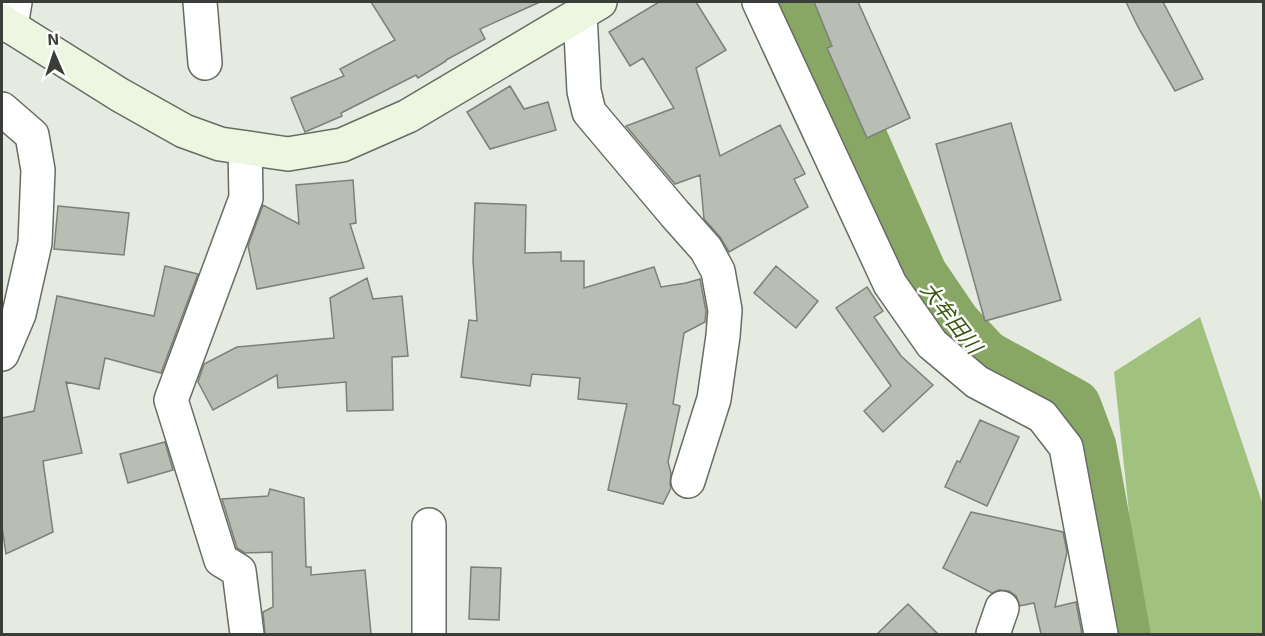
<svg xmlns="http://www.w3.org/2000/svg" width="1265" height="636" font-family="'Exo 2','Noto Sans JP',sans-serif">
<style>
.forest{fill:#a1c27e}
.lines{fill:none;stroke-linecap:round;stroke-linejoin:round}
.river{stroke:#88a765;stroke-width:57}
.building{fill:#b9beb4;stroke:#7c8077;stroke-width:1.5}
.street-casing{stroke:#676c63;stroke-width:36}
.secondary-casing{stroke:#676c63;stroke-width:36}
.street{stroke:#fff;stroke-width:33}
.secondary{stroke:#ecf6e1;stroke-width:33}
.labels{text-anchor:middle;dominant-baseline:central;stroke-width:5;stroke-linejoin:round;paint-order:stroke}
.water-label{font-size:21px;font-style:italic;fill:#39560c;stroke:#fff}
</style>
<rect width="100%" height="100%" fill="#e5ebe0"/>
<path class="forest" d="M 1200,317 L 1263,505 L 1263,634 L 1142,634 L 1114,372 Z"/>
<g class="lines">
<path class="river" d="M 799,2 L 919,275 L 953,325 L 984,358 L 1073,407 L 1088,447 L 1122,634"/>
</g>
<path class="building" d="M 371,2 L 540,2 L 480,29 L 485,39 L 446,60 L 446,61 L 418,78 L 416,75 L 341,113 L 342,116 L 305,132 L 291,98 L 344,76 L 340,69 L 395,40 Z
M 659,2 L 696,2 L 726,50 L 696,68 L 720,156 L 780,125 L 805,174 L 794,179 L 808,207 L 729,252 L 720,237 L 704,219 L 700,175 L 675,184 L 626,126 L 674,108 L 643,58 L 630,66 L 609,32 Z
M 814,2 L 858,2 L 910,118 L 867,138 L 827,48 L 832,46 Z
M 1126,2 L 1163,2 L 1203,79 L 1175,91 L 1138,27 Z
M 510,86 L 524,109 L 548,102 L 556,130 L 490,149 L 467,112 Z
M 1011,123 L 1061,300 L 985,321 L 936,144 Z
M 353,180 L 356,223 L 350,224 L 364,268 L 257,289 L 248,246 L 263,205 L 299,224 L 296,185 Z
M 475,203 L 526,205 L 525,253 L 561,252 L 561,261 L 584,261 L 584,288 L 654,267 L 661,287 L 686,283 L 700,279 L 706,311 L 705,322 L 684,333 L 673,404 L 680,406 L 668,462 L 671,473 L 670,484 L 671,488 L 663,504 L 608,490 L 627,404 L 578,399 L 580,378 L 532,374 L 530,386 L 461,377 L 469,320 L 477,321 L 473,260 Z
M 58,206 L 129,213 L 124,255 L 54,249 Z
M 165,266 L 198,274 L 161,373 L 105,358 L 99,389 L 66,382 L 82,453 L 43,461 L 53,532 L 6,554 L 2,527 L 2,418 L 34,411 L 57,296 L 154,316 Z
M 776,266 L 818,301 L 796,328 L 754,293 Z
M 367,278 L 373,299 L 402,296 L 408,356 L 392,357 L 393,410 L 347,411 L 346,382 L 278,388 L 277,375 L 213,410 L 198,382 L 204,364 L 237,347 L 334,338 L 330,298 Z
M 867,287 L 883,311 L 874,317 L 901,356 L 933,385 L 883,432 L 864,411 L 891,386 L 836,308 Z
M 980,420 L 1019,437 L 987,506 L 945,487 L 957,461 L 960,462 Z
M 165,442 L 173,470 L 128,483 L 120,454 Z
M 270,489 L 304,498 L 306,567 L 311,567 L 311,575 L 365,570 L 371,634 L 265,634 L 263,612 L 273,607 L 272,552 L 245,553 L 237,548 L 222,499 L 268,496 Z
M 971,512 L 1063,532 L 1067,552 L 1055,607 L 1076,602 L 1082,634 L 1041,634 L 1034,603 L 1020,606 L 1016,596 L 1009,591 L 999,590 L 992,593 L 943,568 Z
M 471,567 L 501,568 L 499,620 L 469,619 Z
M 908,604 L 938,634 L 877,634 Z"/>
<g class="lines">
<defs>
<path id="street" d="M 200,2 L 205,63
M 759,2 L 890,284 L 932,344 L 977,382 L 1042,416 L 1066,447 L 1101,634
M 580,14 L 584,91 L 589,112 L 675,214 L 706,249 L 718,271 L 725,310 L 723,336 L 714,399 L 688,481
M 11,27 L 15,2
M 2,109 L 32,135 L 38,170 L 35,243 L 19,314 L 2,354
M 245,148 L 246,198 L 171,400 L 221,560 L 239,571 L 247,634
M 429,525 L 429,634
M 993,634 L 1002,608"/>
<path id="secondary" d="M 2,21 L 120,95 L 184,131 L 220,144 L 288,154 L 342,145 L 408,116 L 600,2"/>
</defs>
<use href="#street" class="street-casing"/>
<use href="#secondary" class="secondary-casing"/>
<use href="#street" class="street"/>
<use href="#secondary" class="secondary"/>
</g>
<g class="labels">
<g class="water-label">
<text transform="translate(952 317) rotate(52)">大牟田川</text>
</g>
</g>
<rect width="1265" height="636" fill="none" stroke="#3b3d39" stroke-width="6"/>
<g transform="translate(54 54) rotate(357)" stroke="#ffffff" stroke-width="4.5" paint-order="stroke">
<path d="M0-4.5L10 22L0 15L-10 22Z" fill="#3b3d39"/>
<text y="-9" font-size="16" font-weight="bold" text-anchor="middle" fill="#3b3d39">N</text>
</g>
</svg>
